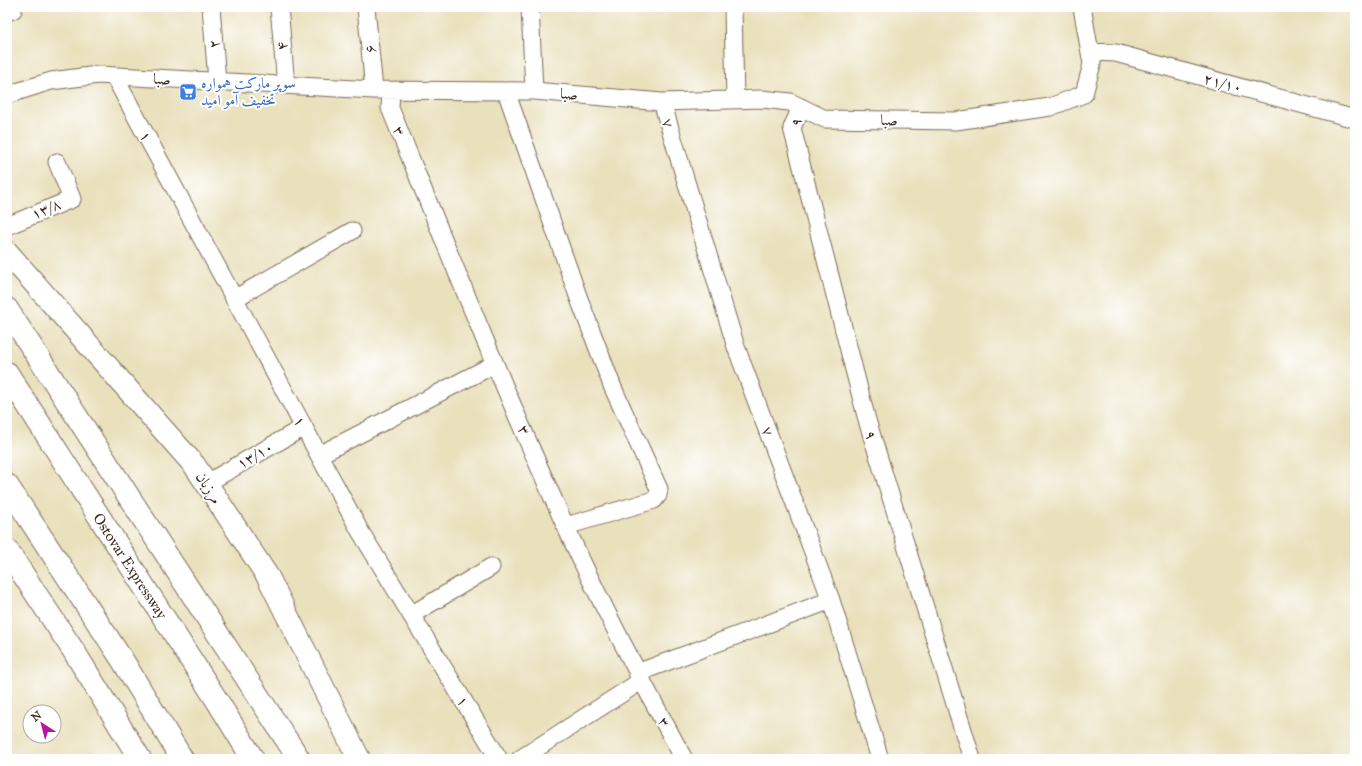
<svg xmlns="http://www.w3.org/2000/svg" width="1362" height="766" font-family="'IM FELL Great Primer',Amiri,serif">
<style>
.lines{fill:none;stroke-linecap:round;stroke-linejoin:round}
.street-casing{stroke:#786a55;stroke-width:19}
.secondary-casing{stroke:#786a55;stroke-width:24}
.highway-casing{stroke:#786a55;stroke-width:24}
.street{stroke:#fff;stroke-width:17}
.secondary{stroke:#fff;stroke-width:22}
.highway{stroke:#fff;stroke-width:22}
.labels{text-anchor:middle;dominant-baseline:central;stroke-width:4;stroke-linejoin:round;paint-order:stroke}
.street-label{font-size:15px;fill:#3b2a1e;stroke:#fff}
.shop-label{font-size:15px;fill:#366cbe;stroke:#fff;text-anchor:start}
</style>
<rect width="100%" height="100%" fill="#fff"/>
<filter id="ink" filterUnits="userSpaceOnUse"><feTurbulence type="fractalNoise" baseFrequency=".025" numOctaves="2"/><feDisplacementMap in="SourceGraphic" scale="8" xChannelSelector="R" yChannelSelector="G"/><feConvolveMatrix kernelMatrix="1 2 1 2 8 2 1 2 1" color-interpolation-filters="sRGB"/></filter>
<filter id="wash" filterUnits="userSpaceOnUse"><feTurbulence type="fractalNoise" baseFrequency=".012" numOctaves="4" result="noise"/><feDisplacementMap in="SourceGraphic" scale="16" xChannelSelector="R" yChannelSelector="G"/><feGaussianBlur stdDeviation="0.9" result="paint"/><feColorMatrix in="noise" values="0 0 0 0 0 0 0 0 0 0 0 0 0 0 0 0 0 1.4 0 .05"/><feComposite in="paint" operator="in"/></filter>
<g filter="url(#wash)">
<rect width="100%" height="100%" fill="#e9e0bc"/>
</g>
<g filter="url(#ink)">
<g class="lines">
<defs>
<path id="street" d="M 211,7 L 217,81
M 279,7 L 286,85
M 366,7 L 374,90
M 530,7 L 534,91
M 733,7 L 735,100
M 7,12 L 13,10
M 1090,52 L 1116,53 L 1355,119
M 114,76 L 360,531 L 499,759
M 391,91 L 390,108 C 447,248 503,388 565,525 C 601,605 642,682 684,759
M 506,91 L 578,296 L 613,388 L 659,489 L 658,495 L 654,500 L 566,526
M 7,95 L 51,81 L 98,75 L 374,90 L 534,91 L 662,102 L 762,99 L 790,102 L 825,119 L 956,121 L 1050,107 L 1084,94 L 1092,64 L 1082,7
M 662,102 L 736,347 L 831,600 L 880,759
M 801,107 L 792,128 L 867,420 L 972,759
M 7,226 L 72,199 L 57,162
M 234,299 L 352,231
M 319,455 L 495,364
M 207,483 L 304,427
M 411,615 L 491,567
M 637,673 L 831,600
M 520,759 L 641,681"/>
<path id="secondary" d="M 7,252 L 195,466 L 268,577 L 359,759
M 7,309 L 299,759
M 7,550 L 75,653 L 140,759"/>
<path id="highway" d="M 7,373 L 218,702 L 253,759
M 7,485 L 123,661 L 182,759"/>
</defs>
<use href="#street" class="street-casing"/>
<use href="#secondary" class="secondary-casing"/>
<use href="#highway" class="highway-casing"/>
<use href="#street" class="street"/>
<use href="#secondary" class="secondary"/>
<use href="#highway" class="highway"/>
</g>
</g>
<defs>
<symbol id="supermarket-square" viewBox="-11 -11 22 22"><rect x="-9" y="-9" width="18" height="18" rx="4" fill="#3f7fe0" stroke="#fff"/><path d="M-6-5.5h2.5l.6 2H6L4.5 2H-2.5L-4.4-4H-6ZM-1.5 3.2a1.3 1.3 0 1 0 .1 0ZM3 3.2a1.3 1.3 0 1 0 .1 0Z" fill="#fff"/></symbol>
</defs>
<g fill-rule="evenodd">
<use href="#supermarket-square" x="178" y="82" width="20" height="20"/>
</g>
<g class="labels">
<g class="street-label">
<text transform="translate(214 44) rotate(-95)">۲</text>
<text transform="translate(282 46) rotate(-95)">۴</text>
<text transform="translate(370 49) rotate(-96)">۶</text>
<text transform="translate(162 79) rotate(3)">صبا</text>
<text transform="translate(1223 83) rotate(15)">۲۱/۱۰</text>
<text transform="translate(569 94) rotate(5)">صبا</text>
<text transform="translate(889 120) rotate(1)">صبا</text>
<text transform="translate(796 122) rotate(-74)">۹</text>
<text transform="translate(668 123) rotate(73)">۷</text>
<text transform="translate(399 131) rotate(68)">۳</text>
<text transform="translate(146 136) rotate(62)">۱</text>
<text transform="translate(46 209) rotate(-23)">۱۳/۸</text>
<text transform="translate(300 421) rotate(62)">۱</text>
<text transform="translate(524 430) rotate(66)">۳</text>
<text transform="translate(768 431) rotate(69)">۷</text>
<text transform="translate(871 435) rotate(73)">۹</text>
<text transform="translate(255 455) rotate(-30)">۱۳/۱۰</text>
<text transform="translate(209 488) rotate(57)">مرزبان</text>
<text transform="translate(130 566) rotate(57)">Ostovar Expressway</text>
<text transform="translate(463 701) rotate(59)">۱</text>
<text transform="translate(664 722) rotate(62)">۳</text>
</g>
<g class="shop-label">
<text x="201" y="83">سوپر مارکت همواره<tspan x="201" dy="17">تخفیف آمو امید</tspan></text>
</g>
</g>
<rect width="1362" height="766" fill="none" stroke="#fff" stroke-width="24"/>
<g transform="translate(42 724) rotate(324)"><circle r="19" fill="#ffffff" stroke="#b1aaa5"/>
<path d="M0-3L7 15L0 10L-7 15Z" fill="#b5179e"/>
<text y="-6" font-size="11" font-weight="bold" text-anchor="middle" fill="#3b2a1e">N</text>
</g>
</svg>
